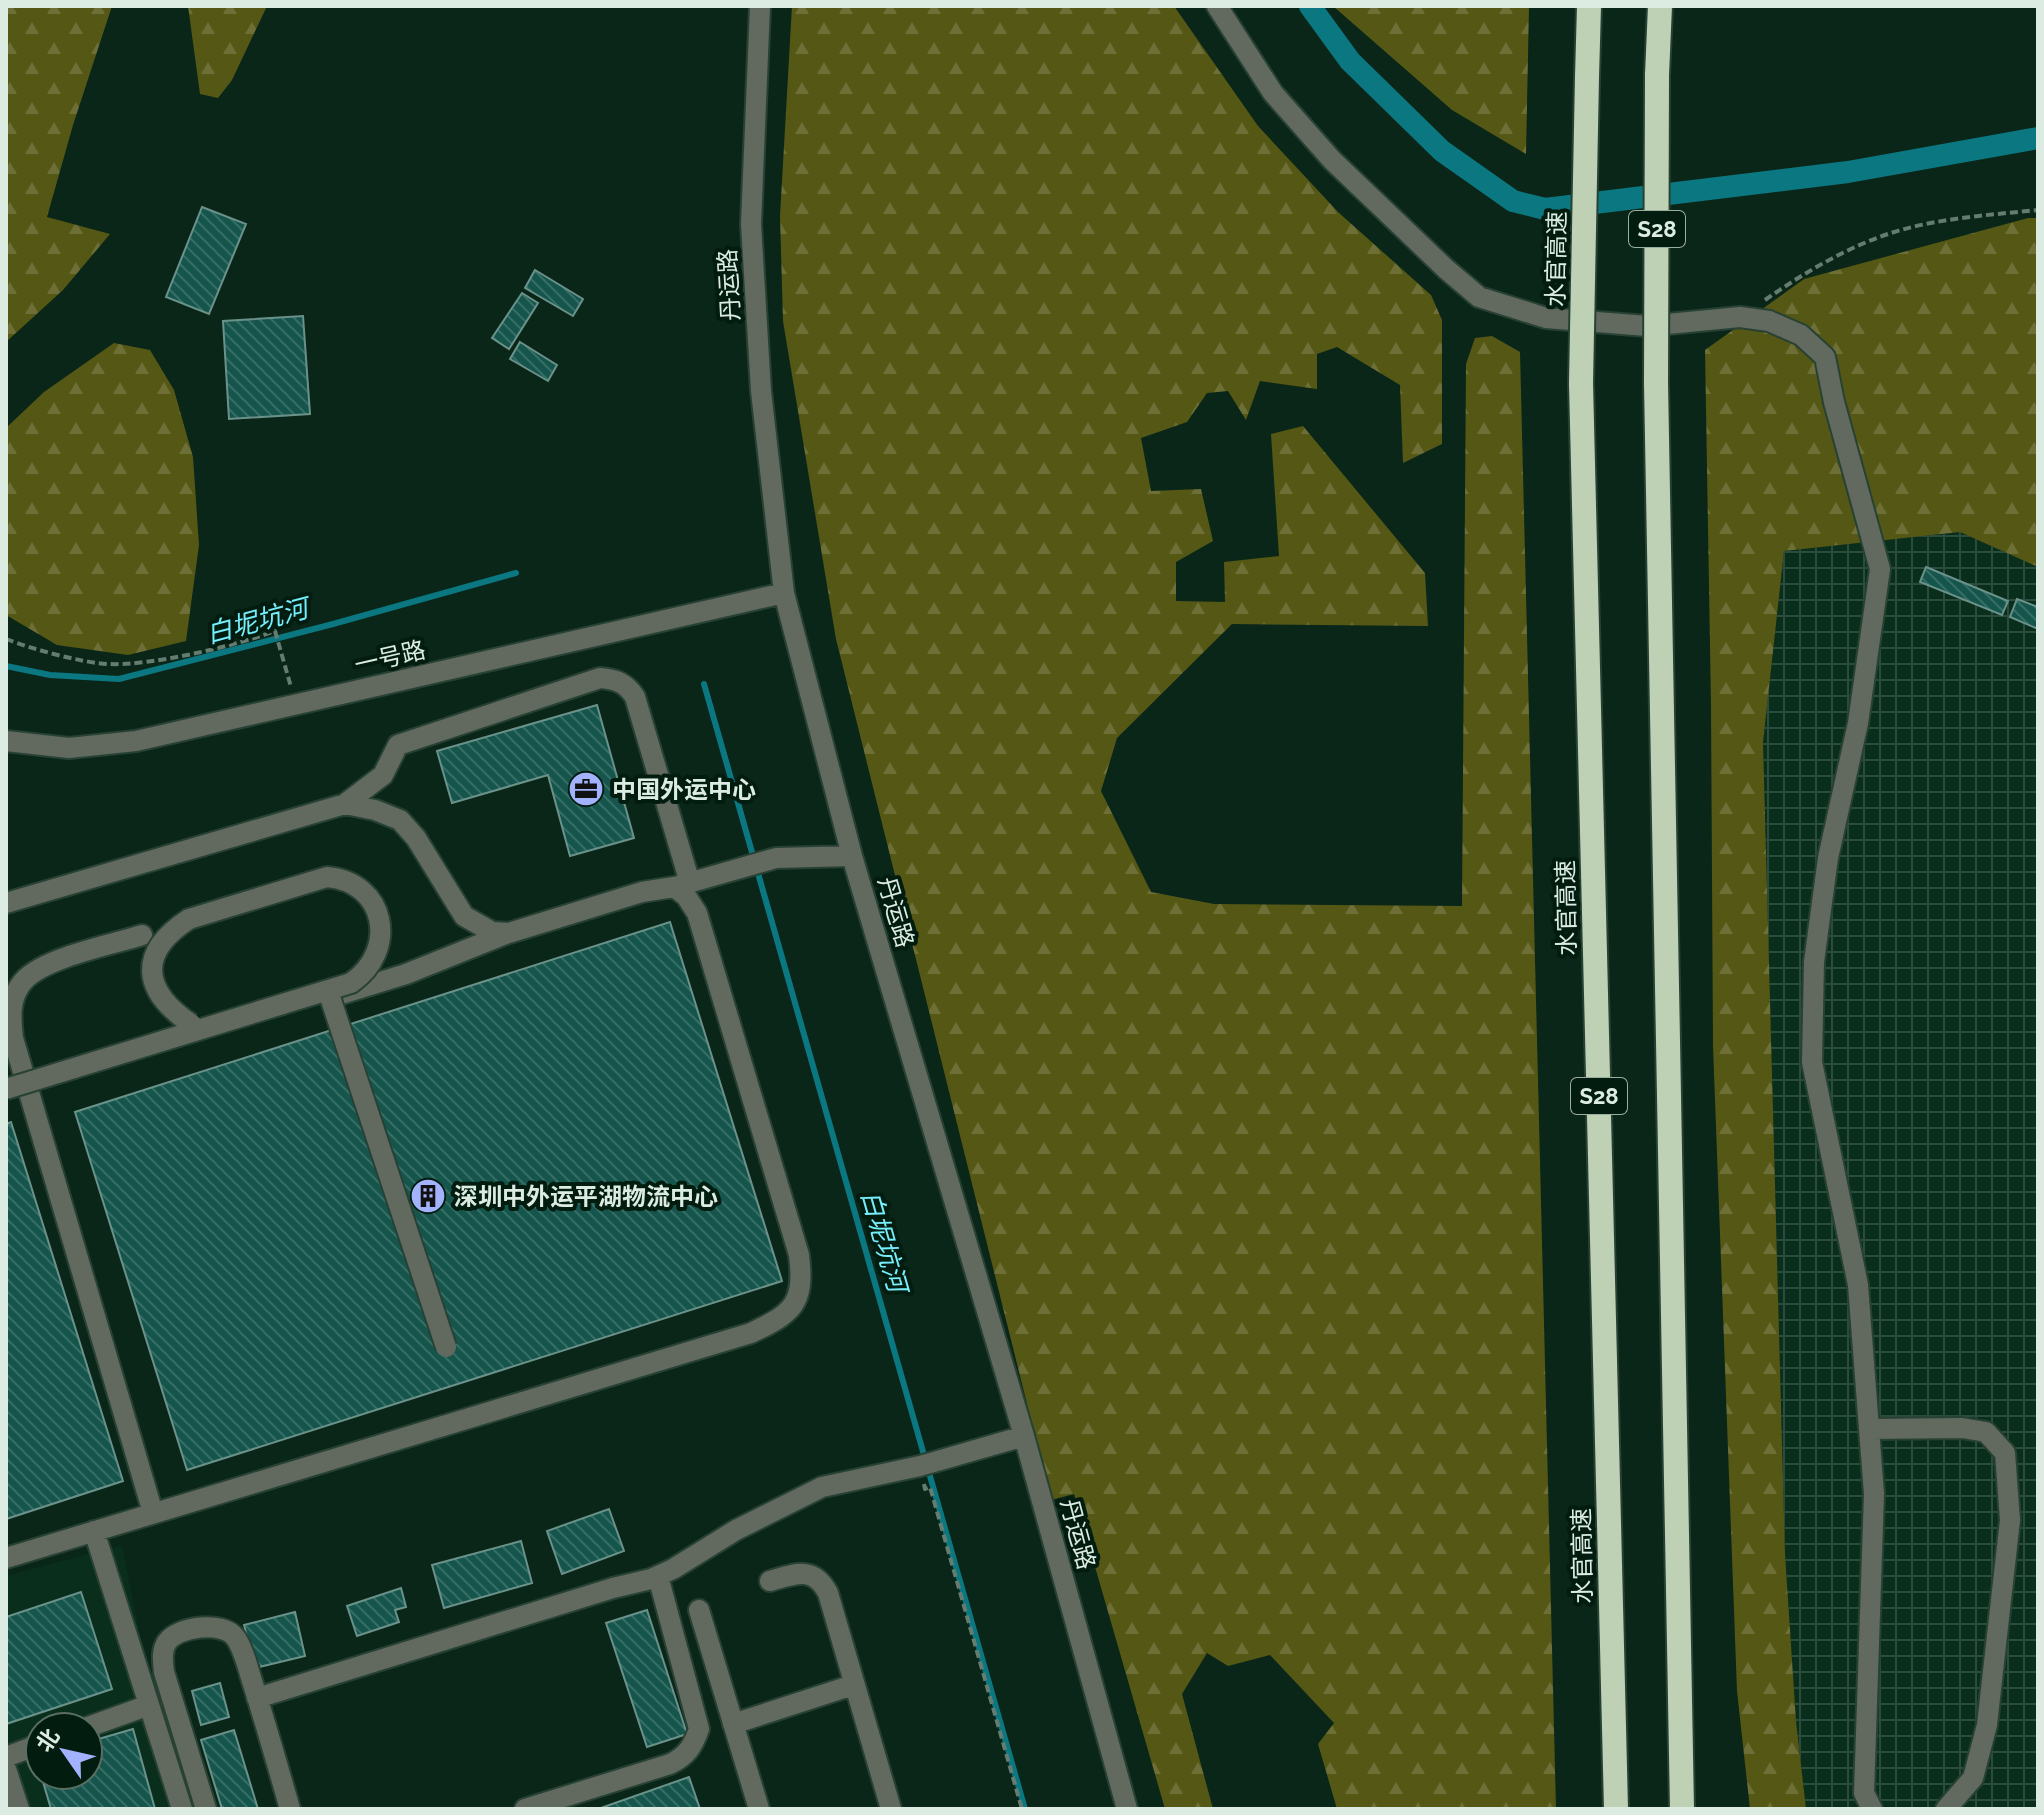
<svg xmlns="http://www.w3.org/2000/svg" width="2044" height="1815" font-family="Raleway,'Noto Sans SC',sans-serif">
<style>
.built{fill:#092e1c;fill-rule:evenodd}
.industrial{fill:url(#industrial-grid)}
.forest{fill:url(#forest-firs)}
.lines{fill:none;stroke-linecap:round;stroke-linejoin:round}
.stream{stroke:#0b7780;stroke-width:6}
.canal{stroke:#0b7780;stroke-width:22}
.building{fill:url(#building-back-hatch);stroke:#6b928a;stroke-width:2}
.minor-casing{stroke:#274234;stroke-width:24}
.highway-casing{stroke:#274234;stroke-width:28}
.path{stroke:#657c70;stroke-width:4;stroke-dasharray:8 4;stroke-linecap:butt}
.minor{stroke:#62695e;stroke-width:20}
.highway{stroke:#bfd1b5;stroke-width:24}
.minor-bridge-casing{stroke:#274234;stroke-width:24;stroke-linecap:butt}
.highway-bridge-casing{stroke:#274234;stroke-width:28;stroke-linecap:butt}
.minor-bridge{stroke:#62695e;stroke-width:20}
.highway-bridge{stroke:#bfd1b5;stroke-width:24}
.labels{text-anchor:middle;dominant-baseline:central;stroke-width:8;stroke-linejoin:round;paint-order:stroke}
.shield{fill:#021c0f;stroke:#9baea3;stroke-width:2}
.shield-label{font-size:22px;font-weight:bold;fill:#dcece2}
.street-label{font-size:24px;fill:#dcece2;stroke:#021c0f}
.poi-label{font-size:24px;font-weight:bold;fill:#dcece2;stroke:#021c0f;text-anchor:start}
.water-label{font-size:26px;font-style:italic;fill:#75effc;stroke:#021c0f}
</style>
<defs>
<pattern id="industrial-grid" width="8" height="8" patternUnits="userSpaceOnUse" patternTransform="scale(2)"><rect width="8" height="8" fill="#092e1c"/><path d="M0 4h8M4 0v8" fill="none" stroke="#2c4c3d"/></pattern>
<pattern id="forest-firs" width="22" height="20" patternUnits="userSpaceOnUse" patternTransform="scale(2)"><rect width="22" height="20" fill="#555715"/><path d="M5 1l3.5 6h-7zM16 11l3.5 6h-7z" fill="#6d6f37"/></pattern>
<pattern id="building-back-hatch" width="6" height="6" patternUnits="userSpaceOnUse" patternTransform="scale(2)"><rect width="6" height="6" fill="#15554c"/><path d="M-1 5l2 2M0 0l6 6M5-1l2 2" fill="none" stroke="#366e66"/></pattern>
</defs>
<rect width="100%" height="100%" fill="#0a2618"/>
<path class="built" d="M 122,1545 L 139,1631 L 191,1809 L 6,1809 L 6,1576 ZM 40,1727 L 88,1727 L 88,1775 L 40,1775 Z"/>
<path class="industrial" d="M 1960,532 L 2038,567 L 2038,1809 L 1806,1809 L 1796,1721 L 1785,1554 L 1763,742 L 1784,551 Z"/>
<path class="forest" d="M 6,6 L 112,6 L 73,125 L 47,217 L 110,234 L 63,290 L 6,342 Z
M 188,6 L 267,6 L 232,80 L 218,98 L 200,94 Z
M 792,6 L 1174,6 L 1258,126 L 1338,212 L 1431,295 L 1442,320 L 1442,444 L 1403,463 L 1400,385 L 1337,347 L 1317,354 L 1317,389 L 1260,381 L 1246,420 L 1228,391 L 1207,393 L 1187,422 L 1141,438 L 1151,491 L 1201,489 L 1213,541 L 1176,562 L 1176,601 L 1225,602 L 1224,562 L 1279,556 L 1271,434 L 1303,426 L 1425,573 L 1428,626 L 1232,624 L 1117,738 L 1101,791 L 1151,892 L 1214,904 L 1462,906 L 1466,364 L 1475,338 L 1492,336 L 1520,352 L 1556,1809 L 1337,1809 L 1318,1744 L 1334,1723 L 1270,1655 L 1228,1666 L 1207,1653 L 1182,1694 L 1213,1809 L 1165,1809 L 1074,1494 L 1051,1500 L 836,639 L 783,321 L 780,216 Z
M 1333,6 L 1529,6 L 1526,154 L 1452,110 Z
M 2028,218 L 2038,218 L 2038,567 L 1960,532 L 1784,551 L 1763,742 L 1785,1554 L 1796,1721 L 1806,1809 L 1750,1809 L 1737,1691 L 1713,1046 L 1711,705 L 1705,350 L 1804,279 Z
M 114,343 L 150,350 L 174,390 L 193,457 L 199,545 L 186,641 L 128,655 L 57,645 L 6,615 L 6,428 L 44,392 Z"/>
<g class="lines">
<path class="stream" d="M 6,666 L 50,675 L 119,679 L 333,624 L 516,573
M 704,684 L 1025,1809"/>
<path class="canal" d="M 1310,6 L 1350,61 L 1442,151 L 1513,201 L 1545,209 L 1848,172 L 2038,138"/>
</g>
<path class="building" d="M 202,207 L 246,224 L 209,314 L 166,297 Z
M 535,270 L 583,299 L 573,316 L 525,288 Z
M 522,293 L 538,303 L 509,349 L 492,338 Z
M 303,316 L 310,414 L 229,419 L 223,321 Z
M 520,342 L 557,365 L 548,381 L 510,359 Z
M 1926,567 L 2008,601 L 2002,615 L 1920,582 Z
M 2017,599 L 2038,607 L 2038,629 L 2010,617 Z
M 597,705 L 634,838 L 570,856 L 548,775 L 452,803 L 437,751 Z
M 670,922 L 782,1281 L 187,1470 L 75,1112 Z
M 11,1122 L 123,1481 L 6,1519 L 6,1124 Z
M 609,1509 L 624,1551 L 562,1574 L 547,1531 Z
M 521,1541 L 532,1583 L 444,1608 L 432,1565 Z
M 401,1588 L 406,1607 L 395,1610 L 399,1622 L 357,1636 L 347,1606 Z
M 81,1592 L 112,1689 L 6,1724 L 6,1617 Z
M 647,1610 L 687,1734 L 647,1747 L 606,1623 Z
M 295,1612 L 305,1656 L 255,1668 L 244,1625 Z
M 220,1683 L 229,1717 L 201,1725 L 192,1691 Z
M 133,1729 L 155,1809 L 51,1809 L 41,1775 L 88,1775 L 88,1742 Z
M 234,1730 L 258,1809 L 222,1809 L 201,1740 Z
M 689,1777 L 700,1809 L 598,1809 Z"/>
<g class="lines">
<defs>
<path id="minor" d="M 760,6 L 751,224 L 761,391 L 784,593 L 852,856 L 1024,1436 L 1127,1809
M 1217,6 L 1273,93 L 1332,160 L 1446,269 L 1479,297 L 1546,318 L 1647,326 L 1740,317 L 1769,321 L 1801,335 L 1825,357 L 1834,402 L 1880,569 L 1858,723 L 1828,858 L 1814,962 L 1812,1062 L 1858,1285 L 1874,1494 L 1864,1793 L 1872,1809
M 6,741 L 69,748 L 136,741 L 784,593
M 345,804 L 383,775 L 398,745 L 600,678 C 616,679 626,683 635,697 L 690,883
M 678,886 L 776,858 L 852,856
M 6,903 L 345,804 L 375,810 L 400,820 L 416,838 L 464,916 L 492,932 L 509,933 L 642,892 L 674,887 L 686,896 L 697,913 L 799,1255 C 805,1304 793,1313 751,1333 L 6,1558
M 142,935 C 112,945 39,958 21,984 C 9,1000 11,1019 13,1038 L 153,1513
M 335,996 L 406,974 L 508,933
M 1869,1429 L 1962,1428 L 1986,1432 L 2005,1453 L 2010,1520 L 1987,1725 L 1973,1778 L 1946,1809
M 94,1531 L 182,1809
M 770,1581 C 795,1574 813,1565 828,1593 L 891,1809
M 699,1610 L 759,1809
M 257,1698 L 613,1588 L 651,1579 L 673,1569 L 736,1530 L 822,1487 L 920,1466 L 1024,1436
M 733,1724 L 853,1685
M 88,1727 L 149,1705
M 6,1757 L 40,1744
M 6,1769 L 19,1809
M 206,1809 L 164,1672 C 163,1662 161,1651 167,1642 C 178,1626 223,1621 235,1637 C 244,1649 248,1669 253,1684 C 266,1725 278,1767 290,1809
M 525,1809 L 670,1764 C 687,1756 693,1746 699,1729 L 658,1576"/>
<path id="highway" d="M 1657,75 L 1660,6
M 1587,77 L 1589,6
M 1581,383 L 1616,1809
M 1656,383 L 1682,1809"/>
</defs>
<use href="#minor" class="minor-casing"/>
<use href="#highway" class="highway-casing"/>
<path class="path" d="M 1765,300 C 1804,273 1845,248 1891,233 C 1938,218 1989,215 2038,210
M 6,639 C 32,649 82,663 109,664 C 151,666 235,646 275,631 L 291,687
M 924,1484 L 925,1489 L 930,1487 L 1022,1809"/>
<use href="#minor" class="minor"/>
<use href="#highway" class="highway"/>
<defs>
<path id="minor-bridge" d="M 328,991 L 446,1347
M 6,1089 L 351,983 C 399,950 386,882 327,877 L 189,919 C 138,952 141,990 191,1024"/>
<path id="highway-bridge" d="M 1581,383 L 1587,77
M 1656,383 L 1657,75"/>
</defs>
<use href="#minor-bridge" class="minor-bridge-casing"/>
<use href="#highway-bridge" class="highway-bridge-casing"/>
<use href="#minor-bridge" class="minor-bridge"/>
<use href="#highway-bridge" class="highway-bridge"/>
</g>
<defs>
<symbol id="office-disc" viewBox="-11 -11 22 22"><circle r="9.5" fill="#a3b2fd" stroke="#021c0f"/><path d="M-6-3h4V-5.5h4V-3h4V5H-6ZM-1-4.5V-3h2v-1.5ZM-6 0V1H6V0Z" fill="#111"/></symbol>
<symbol id="building-disc" viewBox="-11 -11 22 22"><circle r="9.5" fill="#a3b2fd" stroke="#021c0f"/><path d="M-4-6H4V6H1V3H-1V6H-4ZM-2.5-4.3h1.7v1.8h-1.7ZM.8-4.3h1.7v1.8H.8ZM-2.5-1h1.7V.8h-1.7ZM.8-1h1.7V.8H.8Z" fill="#111"/></symbol>
</defs>
<g fill-rule="evenodd">
<use href="#office-disc" x="566" y="769" width="40" height="40"/>
<use href="#building-disc" x="408" y="1176" width="40" height="40"/>
</g>
<g class="labels">
<g class="shield">
<rect x="1629" y="211" width="56" height="36" rx="6"/>
<rect x="1571" y="1078" width="56" height="36" rx="6"/>
</g>
<g class="shield-label">
<text x="1657" y="229">S28</text>
<text x="1599" y="1096">S28</text>
</g>
<g class="street-label">
<text transform="translate(1556 259) rotate(-89)">水官高速</text>
<text transform="translate(729 285) rotate(-93)">丹运路</text>
<text transform="translate(390 657) rotate(-13)">一号路</text>
<text transform="translate(1566 908) rotate(-91)">水官高速</text>
<text transform="translate(896 912) rotate(74)">丹运路</text>
<text transform="translate(1078 1534) rotate(75)">丹运路</text>
<text transform="translate(1582 1556) rotate(-91)">水官高速</text>
</g>
<g class="poi-label">
<text x="612" y="789">中国外运中心</text>
<text x="454" y="1196">深圳中外运平湖物流中心</text>
</g>
<g class="water-label">
<text transform="translate(257 621) rotate(-15)">白坭坑河</text>
<text transform="translate(884 1241) rotate(74)">白坭坑河</text>
</g>
</g>
<rect width="2044" height="1815" fill="none" stroke="#dcece2" stroke-width="16"/>
<g transform="translate(64 1751) rotate(304)"><circle r="38" fill="#021c0f" stroke="#596f63" stroke-width="2"/>
<path d="M0-6L14 30L0 20L-14 30Z" fill="#a3b2fd"/>
<text y="-12" font-size="22" font-weight="bold" text-anchor="middle" fill="#dcece2">北</text>
</g>
</svg>
